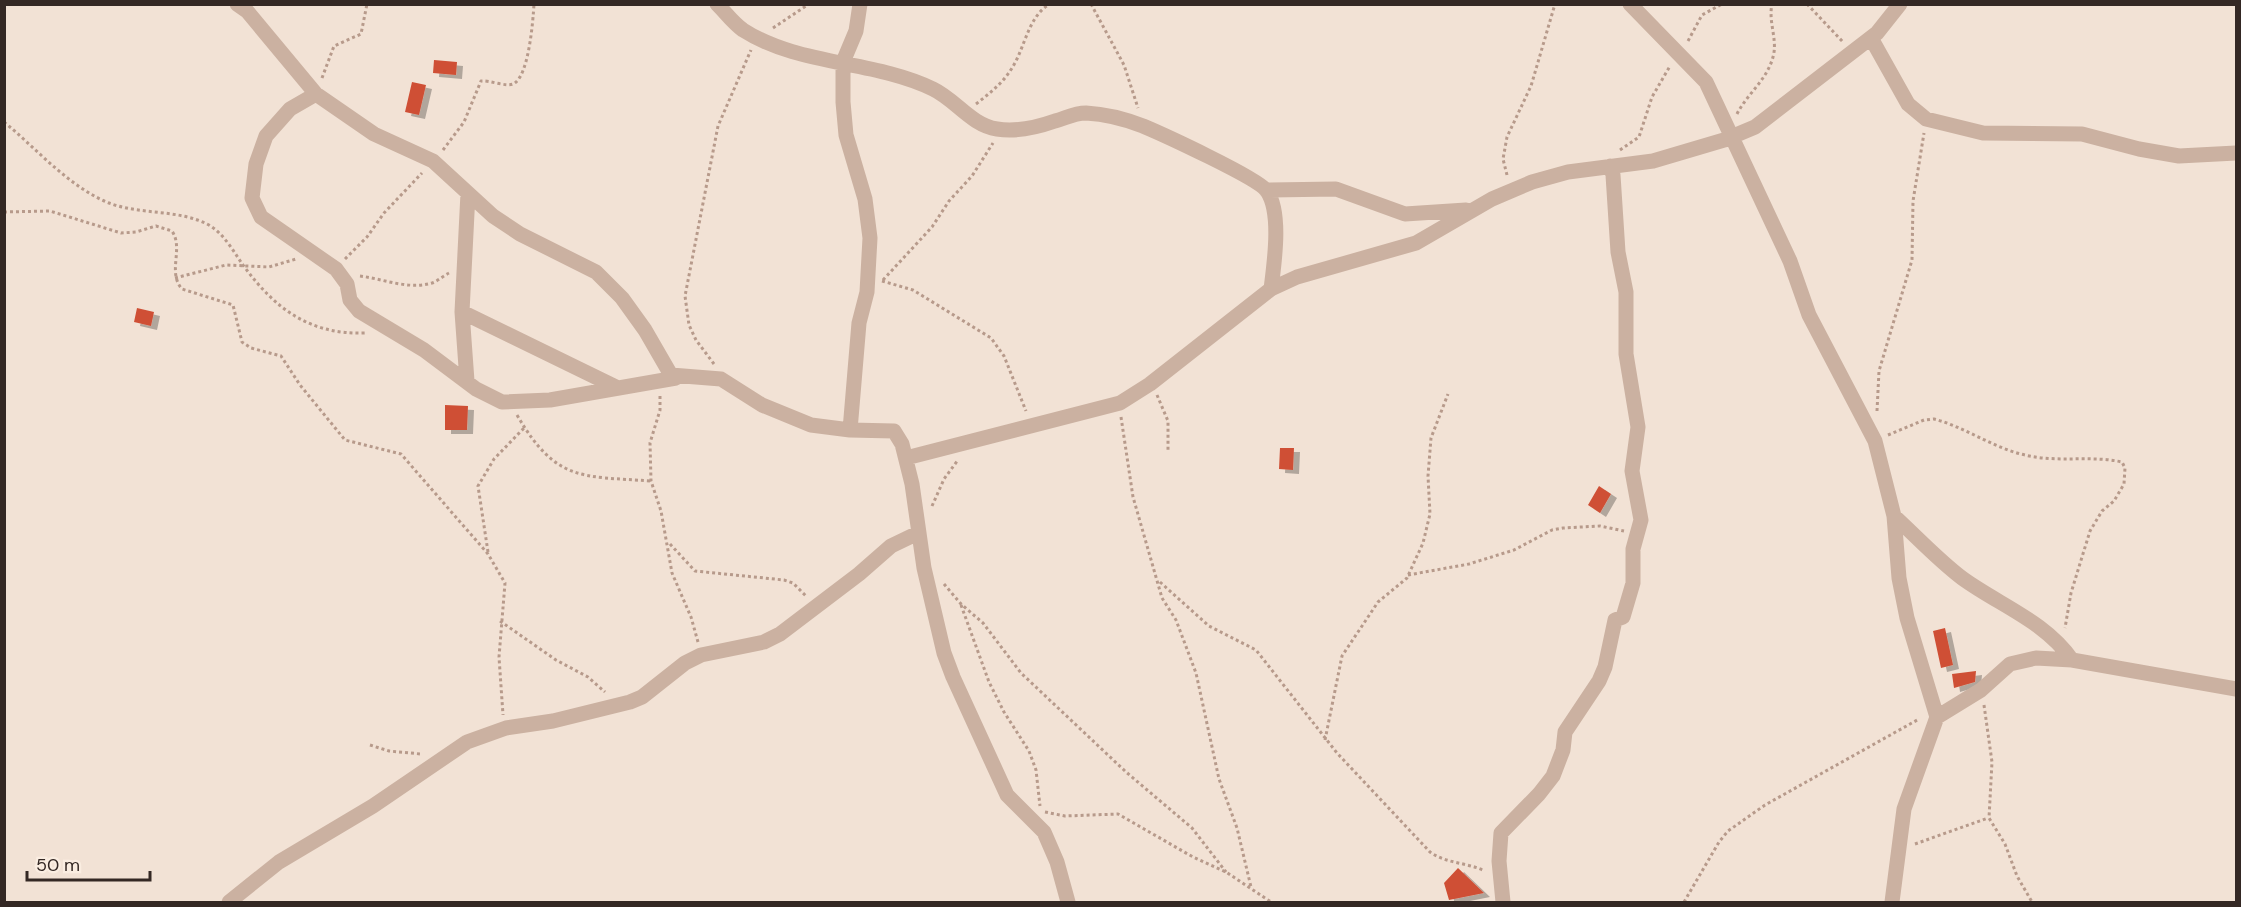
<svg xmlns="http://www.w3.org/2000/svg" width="2241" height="907" font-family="'DM Sans',sans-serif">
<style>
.building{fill:#cf5036;filter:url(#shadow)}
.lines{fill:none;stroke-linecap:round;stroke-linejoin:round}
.path{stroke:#b79a8b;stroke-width:3;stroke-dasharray:3 3;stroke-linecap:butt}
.street{stroke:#cbb1a1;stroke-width:15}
</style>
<defs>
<filter id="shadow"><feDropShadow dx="6" dy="4" stdDeviation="0" flood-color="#0004"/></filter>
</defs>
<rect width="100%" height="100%" fill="#f2e2d5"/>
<path class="building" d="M 434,60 L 457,62 L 456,75 L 433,73 Z
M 412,82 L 426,85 L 419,115 L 405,112 Z
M 137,308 L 154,312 L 151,326 L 134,322 Z
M 445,405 L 468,406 L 467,430 L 445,430 Z
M 1280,448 L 1294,448 L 1293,470 L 1279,469 Z
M 1599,486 L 1611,494 L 1600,513 L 1588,505 Z
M 1945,628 L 1953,665 L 1941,668 L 1933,631 Z
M 1976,671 L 1975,682 L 1954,688 L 1952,674 Z
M 1458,868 L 1484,893 L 1449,900 L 1444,883 Z"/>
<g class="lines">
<path class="path" d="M 1091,4 L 1124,65 L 1138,108
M 1807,4 L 1843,42
M 773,28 L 809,4
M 1688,41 L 1702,15 L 1722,4
M 322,78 L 334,46 L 361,34 L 367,4
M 976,104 C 990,93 1003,83 1012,68 C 1025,48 1028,16 1050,4
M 1737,114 C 1747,94 1767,80 1773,57 C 1778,40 1768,22 1772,4
M 4,122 C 37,149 69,187 109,203 C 140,215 177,209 207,224 C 224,233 233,251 243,265 C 275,309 310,335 365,333
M 443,150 L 464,122 L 481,81 C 490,80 505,87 513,84 C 529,77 533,20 534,4
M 1620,150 L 1639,137 L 1652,97 L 1670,66
M 1507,175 L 1503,159 L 1507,137 L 1531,86 L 1555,4
M 4,212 L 50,211 L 121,233 L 136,232 L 156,226 L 172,231 C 184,249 167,272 182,289 L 233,305 L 242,342 L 251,348 L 281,356 L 300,385 L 345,440 L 401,454 L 488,554 L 505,583 L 499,657 L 503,715
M 345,259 L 367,237 L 384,213 L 422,173
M 360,276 C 384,279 408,290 432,283 C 438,281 443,276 449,273
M 175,278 L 226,265 L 269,267 L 296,259
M 883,280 L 932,227 L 949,201 L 972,176 L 993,143
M 882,281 L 913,290 L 991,338 L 1004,356 L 1026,411
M 714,364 L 696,340 L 689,325 L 685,296 L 718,126 L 751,50
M 1157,395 L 1168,421 L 1168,451
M 660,396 L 660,410 L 650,443 L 651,481 L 661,511 L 672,573 L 691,617 L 698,642
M 1877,411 L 1879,371 L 1912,260 L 1913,201 L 1924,133
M 517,415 C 556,482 581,476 651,481
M 1121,417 L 1133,497 L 1162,598 L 1176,620 L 1196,673 L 1219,779 L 1237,828 L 1251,887
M 1888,435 L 1924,420 L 1934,419 C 1965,427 1993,448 2025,455 C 2057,463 2090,455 2122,462 L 2125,468 L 2124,484 L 2114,501 L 2102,511 L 2090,531 L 2071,593 L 2065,628
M 932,506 L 944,479 L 958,460
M 670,544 L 695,571 L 784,580 L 793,583 L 806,596
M 488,552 L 478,486 L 494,459 L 524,428
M 1408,575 L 1469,564 L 1514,550 L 1552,530 L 1563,528 L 1600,526 L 1624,531
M 1160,582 L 1209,626 L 1256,650 L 1337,753 L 1430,852 C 1447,864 1466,862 1485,871
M 944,584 L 961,604 L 983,623 L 1021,673 L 1126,772 L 1192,828 L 1226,872
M 961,605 L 989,682 L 1004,712 L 1029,751 L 1036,770 L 1040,806
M 500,621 L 556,660 L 588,677 L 605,692
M 1984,705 L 1992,762 L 1989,818 L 2005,844 L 2017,876 L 2032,902
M 1325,740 L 1342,656 L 1378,602 L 1407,578 L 1423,543 L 1430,514 L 1428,476 L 1431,438 L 1448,394
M 370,745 L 389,751 L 421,754
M 1045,812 L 1065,816 L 1118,814 L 1193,857 L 1226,872 L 1271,902
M 1915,844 L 1988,818
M 1684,902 L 1719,842 L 1728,831 L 1765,805 L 1919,719"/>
<path class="street" d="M 237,4 L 247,11 L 316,94 L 374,134 L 433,161 L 493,216 L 520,234 L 596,272 L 622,298 L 645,330 L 671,375 L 721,379 L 762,405 L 811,425 L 850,430 L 894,431 L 902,444 L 912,484 L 924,568 L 944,653 L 953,677 L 1007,795 L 1044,832 L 1057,862 L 1068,902
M 717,4 C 726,13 733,23 743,30 C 799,66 873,60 933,89 C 956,100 971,125 997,129 C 1015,132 1038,127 1055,121 C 1066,118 1074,113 1086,113 C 1105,114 1125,119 1143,126 C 1162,134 1258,178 1267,191 C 1282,213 1274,264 1271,289
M 1630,4 L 1706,82 L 1790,261 L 1809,315 L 1875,441 L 1894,516 L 1899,578 L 1907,618 L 1937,717 L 1904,809 L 1892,902
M 1871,38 L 1908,104 L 1926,119 L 1983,133 L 2082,134 L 2139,149 L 2179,156 L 2236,153
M 316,94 L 290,109 L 266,136 L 256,164 L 252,198 L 261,217 L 336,269 L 347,284 L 350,300 L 359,311 L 424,350 L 476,389 L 502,402 L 550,400 L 676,378
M 1266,190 L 1336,189 L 1405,214 L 1466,210
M 462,312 L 618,388
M 467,381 L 462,312 L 468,193
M 850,430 L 859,323 L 867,292 L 870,238 L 865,199 L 846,135 L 843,102 L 843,62 L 856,31 L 860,4
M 906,458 L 1120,403 L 1150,384 L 1271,289 L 1297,277 L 1416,243 L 1492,199 L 1532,182 L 1568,172 L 1653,161 L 1724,140 L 1755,127 L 1877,33 L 1900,4
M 1894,516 C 1917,537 1937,559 1962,578 C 1999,605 2045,621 2072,660
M 1937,717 L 1981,690 L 2010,664 L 2036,658 L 2072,660 L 2236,689
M 229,902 L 279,862 L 373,806 L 467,742 L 506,728 L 553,721 L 630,702 L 642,697 L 685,663 L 701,655 L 764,642 L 780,634 L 859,574 L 891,546 L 918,533
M 1503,902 L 1499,861 L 1501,833 L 1539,794 L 1553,776 L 1563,750 L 1565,732 L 1599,681 L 1605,667 L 1615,620 L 1623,617 L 1633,583 L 1633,549 L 1641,520 L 1632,471 L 1638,427 L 1626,354 L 1626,292 L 1618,252 L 1613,175 L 1610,166"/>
</g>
<rect width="2241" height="907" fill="none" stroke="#342824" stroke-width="12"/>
<path d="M27 871v9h123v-9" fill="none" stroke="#342824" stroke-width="3"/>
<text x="36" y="871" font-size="18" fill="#342824" stroke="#faede1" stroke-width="4.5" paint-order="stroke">50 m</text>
</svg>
